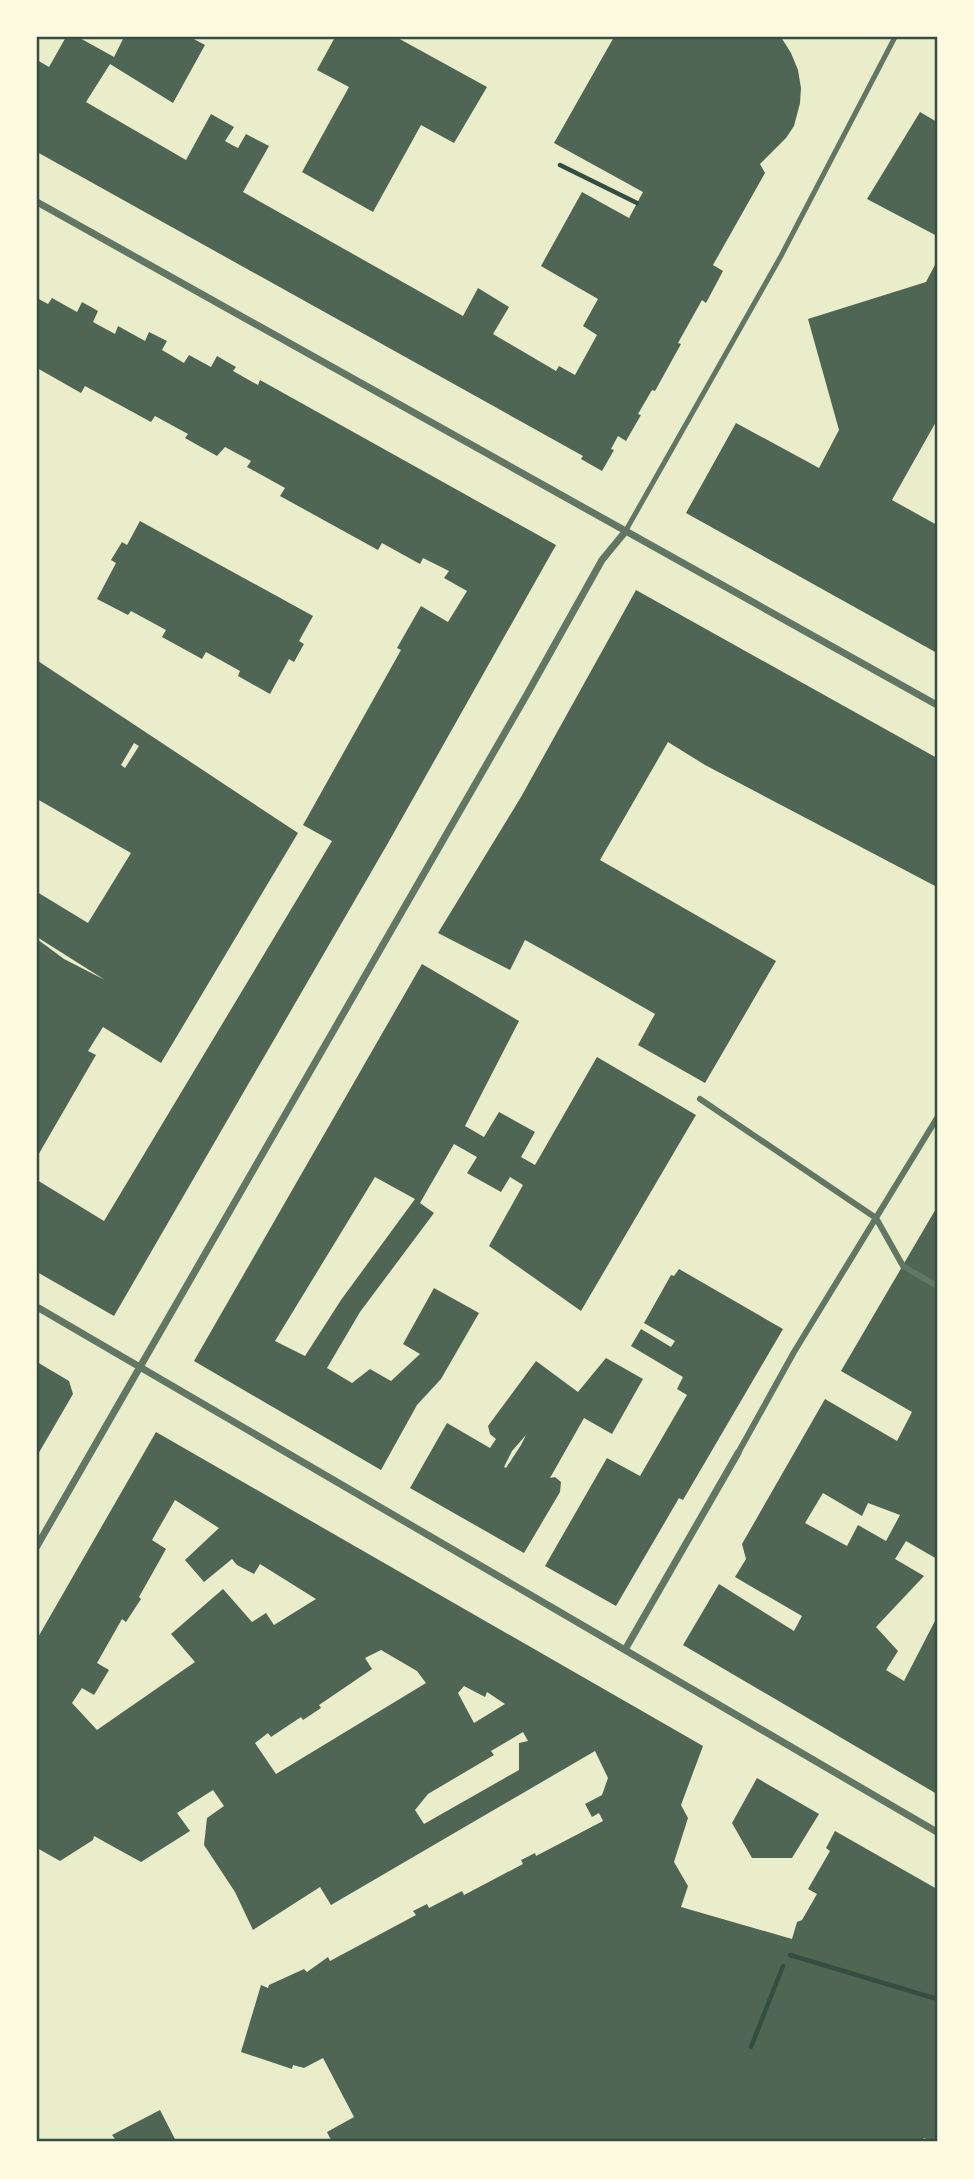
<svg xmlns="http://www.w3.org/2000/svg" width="974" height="2179" font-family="'Roboto Serif',serif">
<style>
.building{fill:#4f6655;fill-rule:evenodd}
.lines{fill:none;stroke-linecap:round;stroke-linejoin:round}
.path{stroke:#344e41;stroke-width:4.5}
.service{stroke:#617663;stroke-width:5}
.pedestrian{stroke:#617663;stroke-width:6}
.minor{stroke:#617663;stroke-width:7}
.neatline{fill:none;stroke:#344e41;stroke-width:2.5}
</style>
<rect width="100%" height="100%" fill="#e9edc9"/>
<path class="building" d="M 66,37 L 78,37 L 114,57 L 124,37 L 190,37 L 205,45 L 173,103 L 110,64 L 86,102 L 186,160 L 211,114 L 234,127 L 225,141 L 232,145 L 238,148 L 246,134 L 269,146 L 243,192 L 463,316 L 478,288 L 509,307 L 493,334 L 556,371 L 559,366 L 575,375 L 597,335 L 583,326 L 598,299 L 541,266 L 582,192 L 629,218 L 643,192 L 554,143 L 614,37 L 781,37 L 791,53 L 798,70 L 801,88 L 800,103 L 794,126 L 786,138 L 760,164 L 765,173 L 713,265 L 723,271 L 706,303 L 702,300 L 678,343 L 681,344 L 655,391 L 652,390 L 638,414 L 641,415 L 626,441 L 618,436 L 611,449 L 614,450 L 602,471 L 581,459 L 583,456 L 37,152 L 37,60 L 49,67 Z
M 330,37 L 396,37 L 487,87 L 454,143 L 421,125 L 373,212 L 302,172 L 349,87 L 317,70 L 334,39 Z
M 920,112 L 937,122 L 937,236 L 867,199 Z
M 937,261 L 937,420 L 892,500 L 937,525 L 937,653 L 686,513 L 736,423 L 819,468 L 839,430 L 808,319 L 926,282 Z
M 37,298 L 48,304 L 52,298 L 77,312 L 82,302 L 98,311 L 93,322 L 115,334 L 118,326 L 145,341 L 149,332 L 167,341 L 162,350 L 184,363 L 189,355 L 211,367 L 217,356 L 236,367 L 233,371 L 258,385 L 260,380 L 556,545 L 388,843 L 114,1316 L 37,1272 L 37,1180 L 104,1221 L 332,841 L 303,825 L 401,650 L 397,648 L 421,606 L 448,622 L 467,591 L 444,578 L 449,571 L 423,558 L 420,564 L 382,543 L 378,550 L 280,496 L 285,488 L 247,467 L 251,461 L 225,447 L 217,456 L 185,438 L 188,434 L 155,416 L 151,422 L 85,386 L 81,393 L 37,368 Z
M 140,521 L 313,616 L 299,641 L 304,644 L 294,662 L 289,659 L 270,694 L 238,676 L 240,671 L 206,652 L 202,659 L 162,637 L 166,630 L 131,611 L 128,615 L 97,599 L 116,563 L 111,560 L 122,542 L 127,545 Z
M 636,590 L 937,758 L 937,887 L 705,765 L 668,742 L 600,860 L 776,961 L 705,1083 L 638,1045 L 655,1014 L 547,952 L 525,940 L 510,970 L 438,933 L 521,797 Z
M 38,661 L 298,833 L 161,1063 L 103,1027 L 88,1051 L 96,1055 L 37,1157 L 37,939 L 64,959 L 105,980 L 37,937 L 37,892 L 88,923 L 131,853 L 37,799 ZM 134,743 L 139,746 L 125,768 L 121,765 Z
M 422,964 L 519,1021 L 465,1126 L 484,1137 L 499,1112 L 535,1132 L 521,1157 L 535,1165 L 597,1057 L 696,1115 L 581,1311 L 489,1246 L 523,1185 L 510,1177 L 501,1192 L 467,1173 L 477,1157 L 454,1144 L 420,1203 L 434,1213 L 360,1312 L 327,1368 L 352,1383 L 370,1369 L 391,1381 L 420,1354 L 403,1344 L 434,1288 L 479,1313 L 441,1379 L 417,1405 L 381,1470 L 194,1361 ZM 375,1177 L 415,1199 L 341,1300 L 305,1356 L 275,1341 Z
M 937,1207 L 937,1559 L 906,1541 L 895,1559 L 924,1576 L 876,1627 L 898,1651 L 886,1670 L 904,1681 L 937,1617 L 937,1794 L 683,1645 L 719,1584 L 794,1631 L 802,1616 L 735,1577 L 746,1559 L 742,1544 L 825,1399 L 897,1441 L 912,1412 L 841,1371 ZM 823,1493 L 862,1516 L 868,1503 L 900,1515 L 886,1541 L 858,1525 L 847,1546 L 805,1523 Z
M 679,1269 L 783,1329 L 683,1500 L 679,1498 L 616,1606 L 545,1566 L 607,1458 L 640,1476 L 687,1395 L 677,1389 L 683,1377 L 631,1346 L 641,1329 L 671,1347 L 675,1341 L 644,1323 L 671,1275 L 674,1276 Z
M 606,1358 L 643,1379 L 612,1434 L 584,1418 L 550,1478 L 555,1477 L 561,1482 L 560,1492 L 524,1553 L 410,1488 L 447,1423 L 490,1448 L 496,1439 L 490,1434 L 488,1426 L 536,1361 L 578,1392 ZM 526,1435 L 521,1445 L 506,1468 L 504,1467 L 512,1451 Z
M 37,1362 L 69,1381 L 73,1394 L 37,1456 Z
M 156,1432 L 703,1746 L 681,1805 L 688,1818 L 674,1862 L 688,1886 L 681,1907 L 792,1939 L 797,1922 L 802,1920 L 817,1894 L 808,1889 L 830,1851 L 826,1848 L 835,1831 L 937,1889 L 937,2142 L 927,2142 L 925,2138 L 917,2142 L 332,2142 L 327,2132 L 354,2117 L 323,2058 L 304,2068 L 293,2065 L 292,2069 L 241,2052 L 261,1985 L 268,1988 L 269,1985 L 304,1969 L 307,1972 L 328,1957 L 330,1961 L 416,1915 L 413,1911 L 427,1904 L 429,1908 L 462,1891 L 464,1895 L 523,1864 L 521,1860 L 535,1853 L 536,1856 L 603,1821 L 599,1813 L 592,1817 L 585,1804 L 602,1795 L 608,1778 L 595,1751 L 331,1905 L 320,1887 L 253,1930 L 235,1892 L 204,1845 L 207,1818 L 224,1806 L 213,1790 L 177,1813 L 190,1831 L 141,1862 L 94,1836 L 93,1840 L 60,1861 L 37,1848 L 37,1639 ZM 175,1500 L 219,1528 L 185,1560 L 204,1582 L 232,1559 L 237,1565 L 254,1574 L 260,1564 L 316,1599 L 274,1625 L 266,1613 L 252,1622 L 223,1589 L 171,1634 L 195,1662 L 97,1730 L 72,1703 L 82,1688 L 94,1695 L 109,1670 L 97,1663 L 122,1619 L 126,1622 L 141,1599 L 139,1597 L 166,1549 L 152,1540 ZM 381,1650 L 417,1671 L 426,1683 L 276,1774 L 255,1743 L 268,1733 L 271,1737 L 301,1717 L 303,1720 L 321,1708 L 319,1705 L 372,1669 L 365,1658 ZM 464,1686 L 485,1697 L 487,1692 L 505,1704 L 474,1723 L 458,1693 ZM 523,1732 L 528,1741 L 519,1743 L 519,1770 L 424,1824 L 415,1810 L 428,1794 L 494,1755 L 491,1751 Z
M 757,1778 L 819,1814 L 792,1858 L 752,1858 L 732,1823 Z
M 160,2110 L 176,2141 L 181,2139 L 183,2142 L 107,2142 L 115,2139 L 112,2135 Z"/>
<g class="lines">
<path class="path" d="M 560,165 L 637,203
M 790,1955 L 937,1999
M 751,2047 L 783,1966
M 660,2142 L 662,2141"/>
<path class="service" d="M 625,532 L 781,256 L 895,37"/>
<path class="pedestrian" d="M 700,1099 L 876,1218 L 903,1266 L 937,1286
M 738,1453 L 794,1352 L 937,1118"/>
<path class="minor" d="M 37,202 L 937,705
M 37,1307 L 937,1832
M 37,1546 L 526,696 L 602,560 L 625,532
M 626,1648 L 738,1453"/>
</g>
<rect width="974" height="2179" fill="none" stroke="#fefae0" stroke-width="77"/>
<rect x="38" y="38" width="898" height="2102" class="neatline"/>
</svg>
